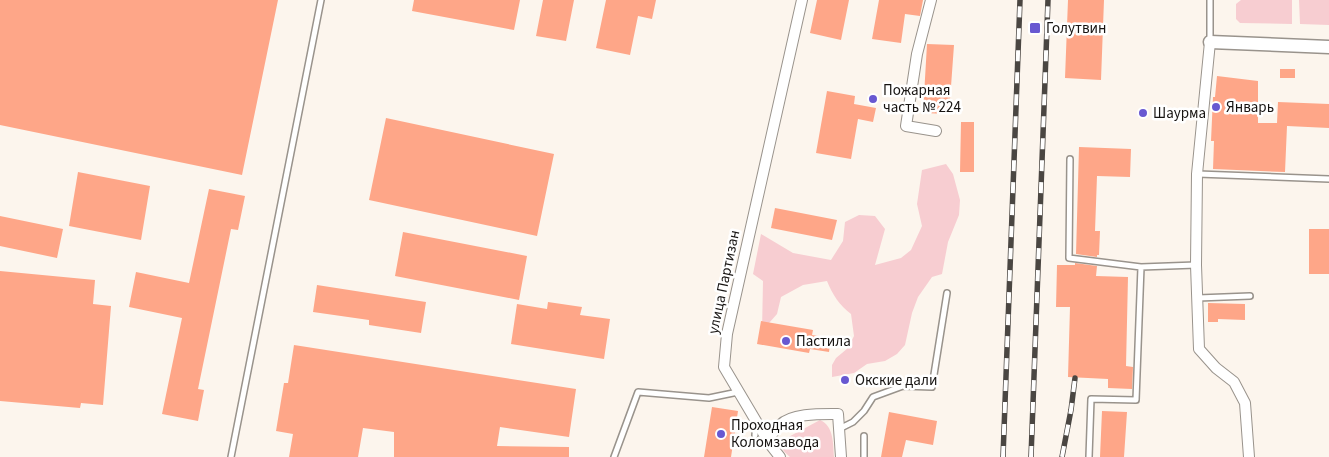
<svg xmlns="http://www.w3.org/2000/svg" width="1329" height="457" font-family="'Source Sans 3',sans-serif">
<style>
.green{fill:#f7cdd1}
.building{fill:#fea688}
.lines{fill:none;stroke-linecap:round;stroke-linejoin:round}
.service-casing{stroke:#99938c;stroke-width:8}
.minor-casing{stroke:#99938c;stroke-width:12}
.tertiary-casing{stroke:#99938c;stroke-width:15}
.service{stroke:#fff;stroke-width:5}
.minor{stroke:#fff;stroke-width:10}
.tertiary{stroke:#fff;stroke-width:12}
.rail-casing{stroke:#4a4642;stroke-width:5.5}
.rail{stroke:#fff;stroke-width:4;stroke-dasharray:11;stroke-linecap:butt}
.poi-dot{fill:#6858d1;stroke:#fff;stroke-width:2}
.labels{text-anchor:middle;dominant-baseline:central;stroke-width:5;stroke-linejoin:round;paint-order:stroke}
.poi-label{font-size:15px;fill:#161311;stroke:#fff;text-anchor:start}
.street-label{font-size:15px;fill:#161311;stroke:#fff}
</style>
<rect width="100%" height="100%" fill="#fcf5ed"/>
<path class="green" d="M 1241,0 L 1292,0 L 1292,24 L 1240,23 L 1236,19 L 1236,4 Z
M 1299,0 L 1329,0 L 1329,25 L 1300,24 Z
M 946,164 L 953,174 L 960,200 L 959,215 L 948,242 L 942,274 L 932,277 L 918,297 L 912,313 L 905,345 L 897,354 L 885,361 L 867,364 L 854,373 L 832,377 L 832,365 L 836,358 L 848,348 L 854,336 L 851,314 C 840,306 832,294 827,281 L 803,285 L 781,297 L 777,314 L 762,331 L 763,281 L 753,274 L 761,234 L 793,253 L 831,260 L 843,241 L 845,222 L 859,215 L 875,216 L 885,229 L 875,265 L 901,258 L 911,250 L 922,226 L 917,204 L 922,170 Z
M 820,420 C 834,426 833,444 834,457 L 790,457 C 785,452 779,448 781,441 Z"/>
<path class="building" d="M 0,0 L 278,0 L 242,175 L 0,125 Z
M 414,0 L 520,0 L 514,30 L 412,11 Z
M 543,0 L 574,0 L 566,41 L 536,36 Z
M 606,0 L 656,0 L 652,19 L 638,16 L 630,55 L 596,48 Z
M 817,0 L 849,0 L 841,40 L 810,33 Z
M 879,0 L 923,0 L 920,16 L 905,14 L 901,43 L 872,39 Z
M 1068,0 L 1104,0 L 1101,80 L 1065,78 Z
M 927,44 L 954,45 L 949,114 L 923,113 Z
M 1280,69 L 1295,69 L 1295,78 L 1280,78 Z
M 1217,76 L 1258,81 L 1258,123 L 1277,123 L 1278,102 L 1329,104 L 1329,128 L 1287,126 L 1285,172 L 1213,169 L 1214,141 L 1211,141 L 1213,97 L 1215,97 Z
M 827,91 L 855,96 L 854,104 L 876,108 L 873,122 L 858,119 L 851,159 L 816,153 Z
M 386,118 L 554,154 L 537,236 L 369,200 Z
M 961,122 L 974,122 L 974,172 L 960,172 Z
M 1079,147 L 1131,149 L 1130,177 L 1097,176 L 1095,231 L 1100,231 L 1099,255 L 1097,255 L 1097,257 L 1076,254 Z
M 78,172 L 150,186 L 141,240 L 69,226 Z
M 209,189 L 245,196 L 238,230 L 231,229 L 198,389 L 204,390 L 198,421 L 162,414 L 182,318 L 129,307 L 136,272 L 189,283 Z
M 775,208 L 837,220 L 832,240 L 771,228 Z
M 0,216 L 63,229 L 57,258 L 0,246 Z
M 1309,229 L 1329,229 L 1329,274 L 1309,274 Z
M 403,232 L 527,256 L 519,300 L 395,276 Z
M 1075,263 L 1097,266 L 1096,276 L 1128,277 L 1126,366 L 1133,367 L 1132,389 L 1108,388 L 1108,379 L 1068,377 L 1070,307 L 1056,307 L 1057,265 L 1075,265 Z
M 0,271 L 95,280 L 93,304 L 111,306 L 103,405 L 81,403 L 80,408 L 0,401 Z
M 317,285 L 426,302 L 421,333 L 369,325 L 369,320 L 313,312 Z
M 548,302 L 582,307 L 580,315 L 610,319 L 604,359 L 511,344 L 517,304 L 547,309 Z
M 1208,303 L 1245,304 L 1245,320 L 1218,319 L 1218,322 L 1208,322 Z
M 761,321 L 813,330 L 812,335 L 831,338 L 829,352 L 810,349 L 809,353 L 757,344 Z
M 294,345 L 576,389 L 569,437 L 500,427 L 497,446 L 569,447 L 569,457 L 394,457 L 394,432 L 363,428 L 358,457 L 289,457 L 293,434 L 276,431 L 284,383 L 288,383 Z
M 712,407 L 738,411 L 731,457 L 704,457 Z
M 1102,411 L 1127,412 L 1124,457 L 1100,457 Z
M 889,412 L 937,421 L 933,445 L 906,440 L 902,457 L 881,457 Z"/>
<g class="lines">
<defs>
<path id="service" d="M 1210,42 L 1210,0
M 1070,159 L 1069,258 L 1141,267 L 1196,265
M 1198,174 L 1329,179
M 1198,298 L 1250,296
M 839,429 L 853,422 L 864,411 L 873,397 L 903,386 L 932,387 L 947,293
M 755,435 L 756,423
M 231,457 L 321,0
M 614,457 L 638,392 L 709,398 L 738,392
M 864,457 L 864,436
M 1089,457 L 1091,399 L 1136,400 L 1141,267"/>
<path id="minor" d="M 931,0 L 917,54 L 906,126 L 936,131
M 1210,42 L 1197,174 L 1196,265 L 1199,349 L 1216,368 L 1234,382 L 1245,403 L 1249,457
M 767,441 C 771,435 775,429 780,425 C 792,413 821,414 838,414 L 841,457
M 780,457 L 769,443 L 724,367 L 727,334 L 802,0"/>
<path id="tertiary" d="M 1210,42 L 1329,47"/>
</defs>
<use href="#service" class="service-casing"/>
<use href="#minor" class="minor-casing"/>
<use href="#tertiary" class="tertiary-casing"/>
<use href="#service" class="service"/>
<use href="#minor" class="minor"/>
<use href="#tertiary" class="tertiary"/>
<defs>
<path id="rail" d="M 1003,457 L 1020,0
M 1031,457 L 1048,0
M 1062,457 L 1071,410 L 1075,378"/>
</defs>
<use href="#rail" class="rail-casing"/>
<use href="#rail" class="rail"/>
</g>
<g class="poi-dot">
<rect x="1029" y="22" width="12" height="12" rx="2.5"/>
<circle cx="873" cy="99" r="5"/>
<circle cx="1216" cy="107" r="5"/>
<circle cx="1143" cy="113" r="5"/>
<circle cx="786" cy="341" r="5"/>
<circle cx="845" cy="380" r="5"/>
<circle cx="721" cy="434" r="5"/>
</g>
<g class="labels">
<g class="poi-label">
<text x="1046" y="28">Голутвин</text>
<text x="883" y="90">Пожарная<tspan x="883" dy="17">часть № 224</tspan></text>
<text x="1226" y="107">Январь</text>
<text x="1153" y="113">Шаурма</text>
<text x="796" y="341">Пастила</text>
<text x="855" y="380">Окские дали</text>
<text x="731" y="425">Проходная<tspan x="731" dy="17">Коломзавода</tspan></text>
</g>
<g class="street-label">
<text transform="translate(724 282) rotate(-78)">улица Партизан</text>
</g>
</g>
</svg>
